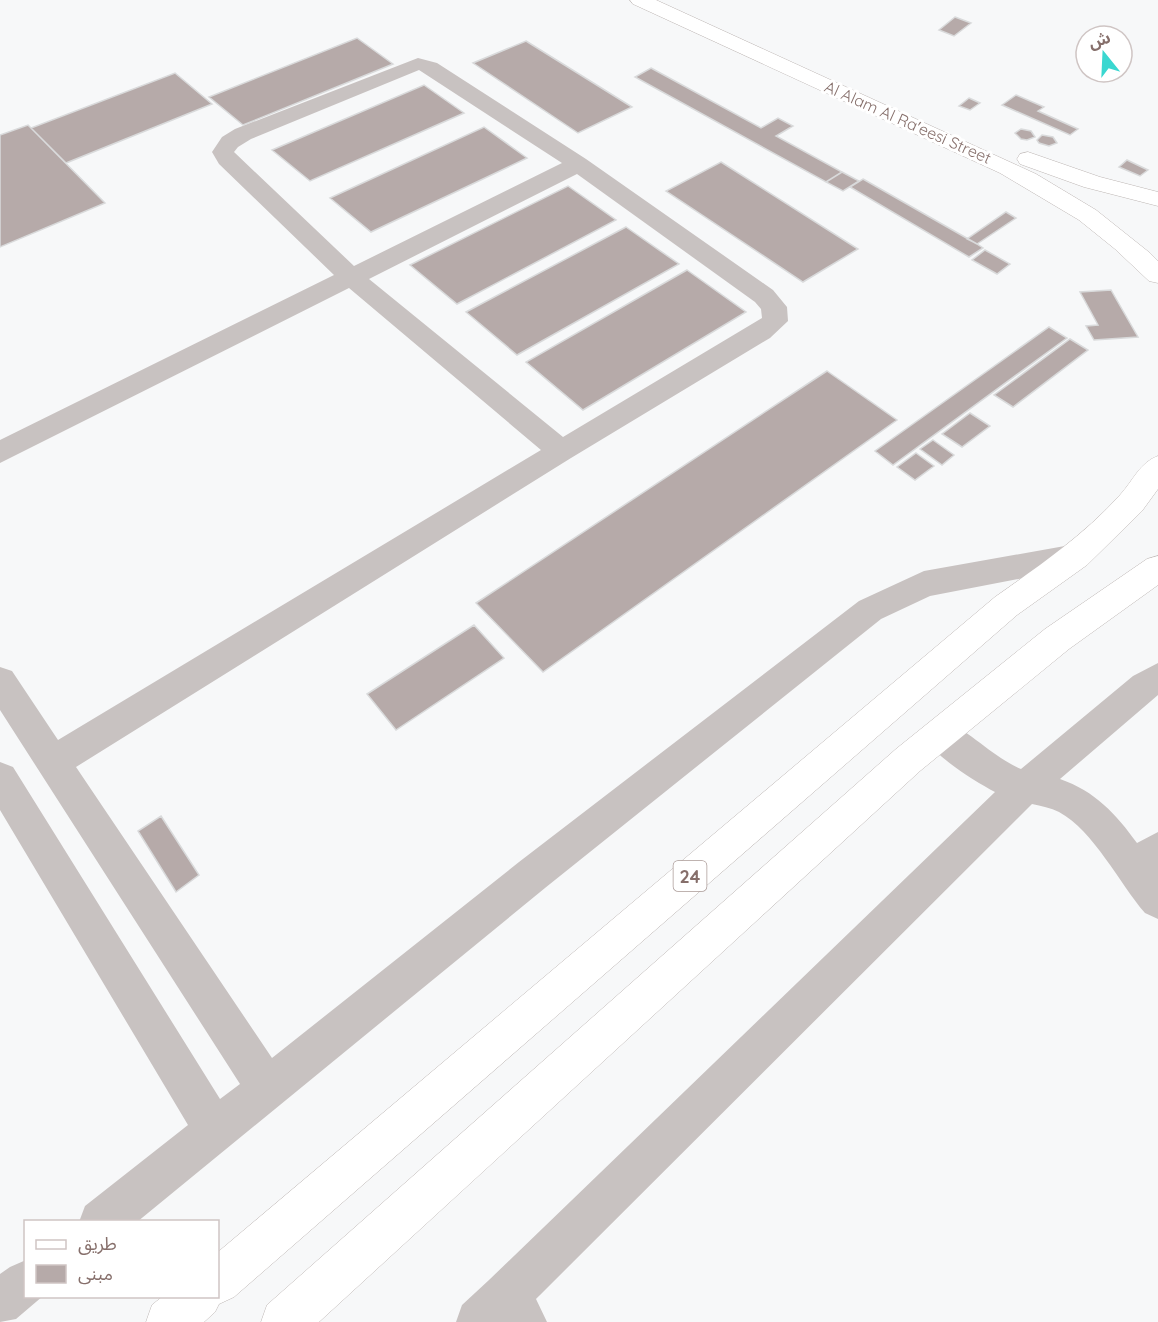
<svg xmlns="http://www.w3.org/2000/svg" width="1158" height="1322" font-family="Quicksand,'Noto Sans Arabic',sans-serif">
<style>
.building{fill:#b6aaa9;stroke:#d9dadb;stroke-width:1.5}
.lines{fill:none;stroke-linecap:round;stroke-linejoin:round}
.major-casing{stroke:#bdb6b4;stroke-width:1}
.minor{fill:#c8c2c1;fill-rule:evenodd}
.major{fill:#fff;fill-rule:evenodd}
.labels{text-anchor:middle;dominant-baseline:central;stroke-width:6;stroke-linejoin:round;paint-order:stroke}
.far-street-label{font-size:16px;fill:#866f6b;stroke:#fff}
.shield{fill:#fff;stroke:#aa9a97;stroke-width:1.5}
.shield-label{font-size:18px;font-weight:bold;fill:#866f6b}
</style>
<rect width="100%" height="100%" fill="#f7f8f9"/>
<path class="building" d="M 955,17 L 971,23 L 954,36 L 939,30 Z
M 357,38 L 393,64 L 243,125 L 209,97 Z
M 526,41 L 632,107 L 578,133 L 473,63 Z
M 651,68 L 761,128 L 778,118 L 793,126 L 776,136 L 842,172 L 826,182 L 635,77 Z
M 175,73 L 212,104 L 66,163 L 31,128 Z
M 424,85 L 464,113 L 310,181 L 272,150 Z
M 1016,95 L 1044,107 L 1038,111 L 1078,129 L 1070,135 L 1002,105 Z
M 969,98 L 980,103 L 970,110 L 959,106 Z
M 28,125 L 105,203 L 0,247 L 0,135 Z
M 484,127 L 527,158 L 371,232 L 330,198 Z
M 1021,129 L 1031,131 L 1035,137 L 1027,140 L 1021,139 L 1015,133 Z
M 1042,135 L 1053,137 L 1057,143 L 1049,146 L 1039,143 L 1037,140 Z
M 1127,160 L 1148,170 L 1140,176 L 1119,167 Z
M 721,162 L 858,249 L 803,282 L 666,191 Z
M 842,172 L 859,181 L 843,191 L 826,182 Z
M 863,179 L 977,244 L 983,248 L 969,257 L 850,187 Z
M 568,186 L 616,220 L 457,304 L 410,265 Z
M 1006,212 L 1016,218 L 977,244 L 967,239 Z
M 626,227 L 679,264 L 517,355 L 466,312 Z
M 985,250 L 1010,264 L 997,274 L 972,260 Z
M 687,270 L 746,312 L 583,410 L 526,362 Z
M 1111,290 L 1138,337 L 1094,340 L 1086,326 L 1098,325 L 1080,292 Z
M 1049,327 L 1067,338 L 893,465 L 875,451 Z
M 1070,339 L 1088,350 L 1013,407 L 994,395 Z
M 827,371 L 897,420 L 543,672 L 476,603 Z
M 970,413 L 990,426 L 962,447 L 942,434 Z
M 933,440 L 954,455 L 942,465 L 920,449 Z
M 916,453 L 934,466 L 915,480 L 897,467 Z
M 474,625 L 504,658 L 396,730 L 367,694 Z
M 161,816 L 199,875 L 176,892 L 138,831 Z"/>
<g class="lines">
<defs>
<path id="major" d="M 630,0 L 656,0 L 1036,174 L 1096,210 L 1150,253 L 1158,261 L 1158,283 L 1149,281 L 1115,249 L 1079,220 L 1000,173 L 633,4 Z
M 1028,152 L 1100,177 L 1158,192 L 1158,206 L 1084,187 L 1020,164 L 1017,159 L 1020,154 Z
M 1158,456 L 1158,489 L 1142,511 L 1087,565 L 1017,615 L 234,1297 L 219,1304 L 215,1312 L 204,1322 L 146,1322 L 152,1305 L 163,1296 L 218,1296 L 218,1252 L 995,597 C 1039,566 1084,535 1120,495 C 1133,481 1140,462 1158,456 Z
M 1158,556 L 1158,585 L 1069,649 L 920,771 L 319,1322 L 261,1322 L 267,1305 L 896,749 L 1045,629 L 1147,559 Z"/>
</defs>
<use href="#major" class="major-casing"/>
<path class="minor" d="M 418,58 L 437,63 L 586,159 L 773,290 L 787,307 L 788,321 L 770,338 L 571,458 L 76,767 L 272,1058 L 519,862 L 859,601 L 924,571 L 1076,544 L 1087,547 L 1091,556 L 1087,565 L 1076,568 L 930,596 L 881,619 L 545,888 L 137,1222 L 79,1222 L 85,1206 L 188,1125 L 0,810 L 0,762 L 13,767 L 220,1099 L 240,1084 L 0,710 L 0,667 L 12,671 L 58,740 L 541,450 L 349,288 L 0,463 L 0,440 L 334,275 L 219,164 L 212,152 L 222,137 L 235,129 ZM 419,70 L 562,163 L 354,266 L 234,152 L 238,147 L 251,139 ZM 577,174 L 755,302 L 761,309 L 762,318 L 563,437 L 369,279 Z
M 1158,663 L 1158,695 L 1060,779 C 1095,791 1116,814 1137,843 L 1158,832 L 1158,919 L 1145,913 C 1119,883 1094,831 1059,812 C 1051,808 1041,806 1032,804 L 536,1299 L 547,1322 L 456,1322 L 462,1305 L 489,1280 L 995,792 C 974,781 933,756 923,734 L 928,723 L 940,719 C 970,730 991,756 1021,769 L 1133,676 Z
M 26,1260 L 26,1296 L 43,1296 L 16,1319 L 0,1322 L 0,1274 L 10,1267 Z"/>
<use href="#major" class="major"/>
</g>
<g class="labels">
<g class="far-street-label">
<text transform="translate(908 122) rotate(24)">Al Alam Al Ra'eesi Street</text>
</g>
<rect class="shield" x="673.5" y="861" width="33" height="30" rx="4.5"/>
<g class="shield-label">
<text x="690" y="876">24</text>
</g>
</g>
<rect x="24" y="1220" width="195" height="78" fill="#ffffff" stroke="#cfc5c4" stroke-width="1.5"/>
<rect x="36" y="1240" width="30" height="9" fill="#ffffff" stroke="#cfc5c4" stroke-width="1.5"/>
<text x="78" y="1250" font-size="18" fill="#866f6b">طريق</text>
<rect x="36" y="1265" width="30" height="18" fill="#b6aaa9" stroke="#cfc5c4" stroke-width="1.5"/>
<text x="78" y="1280" font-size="18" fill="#866f6b">مبنى</text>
<g transform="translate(1104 54) rotate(342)"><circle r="28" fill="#ffffff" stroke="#cfc5c4" stroke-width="1.5"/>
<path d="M0-4.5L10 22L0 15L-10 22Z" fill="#3ad7d0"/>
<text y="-9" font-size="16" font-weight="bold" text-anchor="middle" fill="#866f6b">ش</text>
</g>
</svg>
